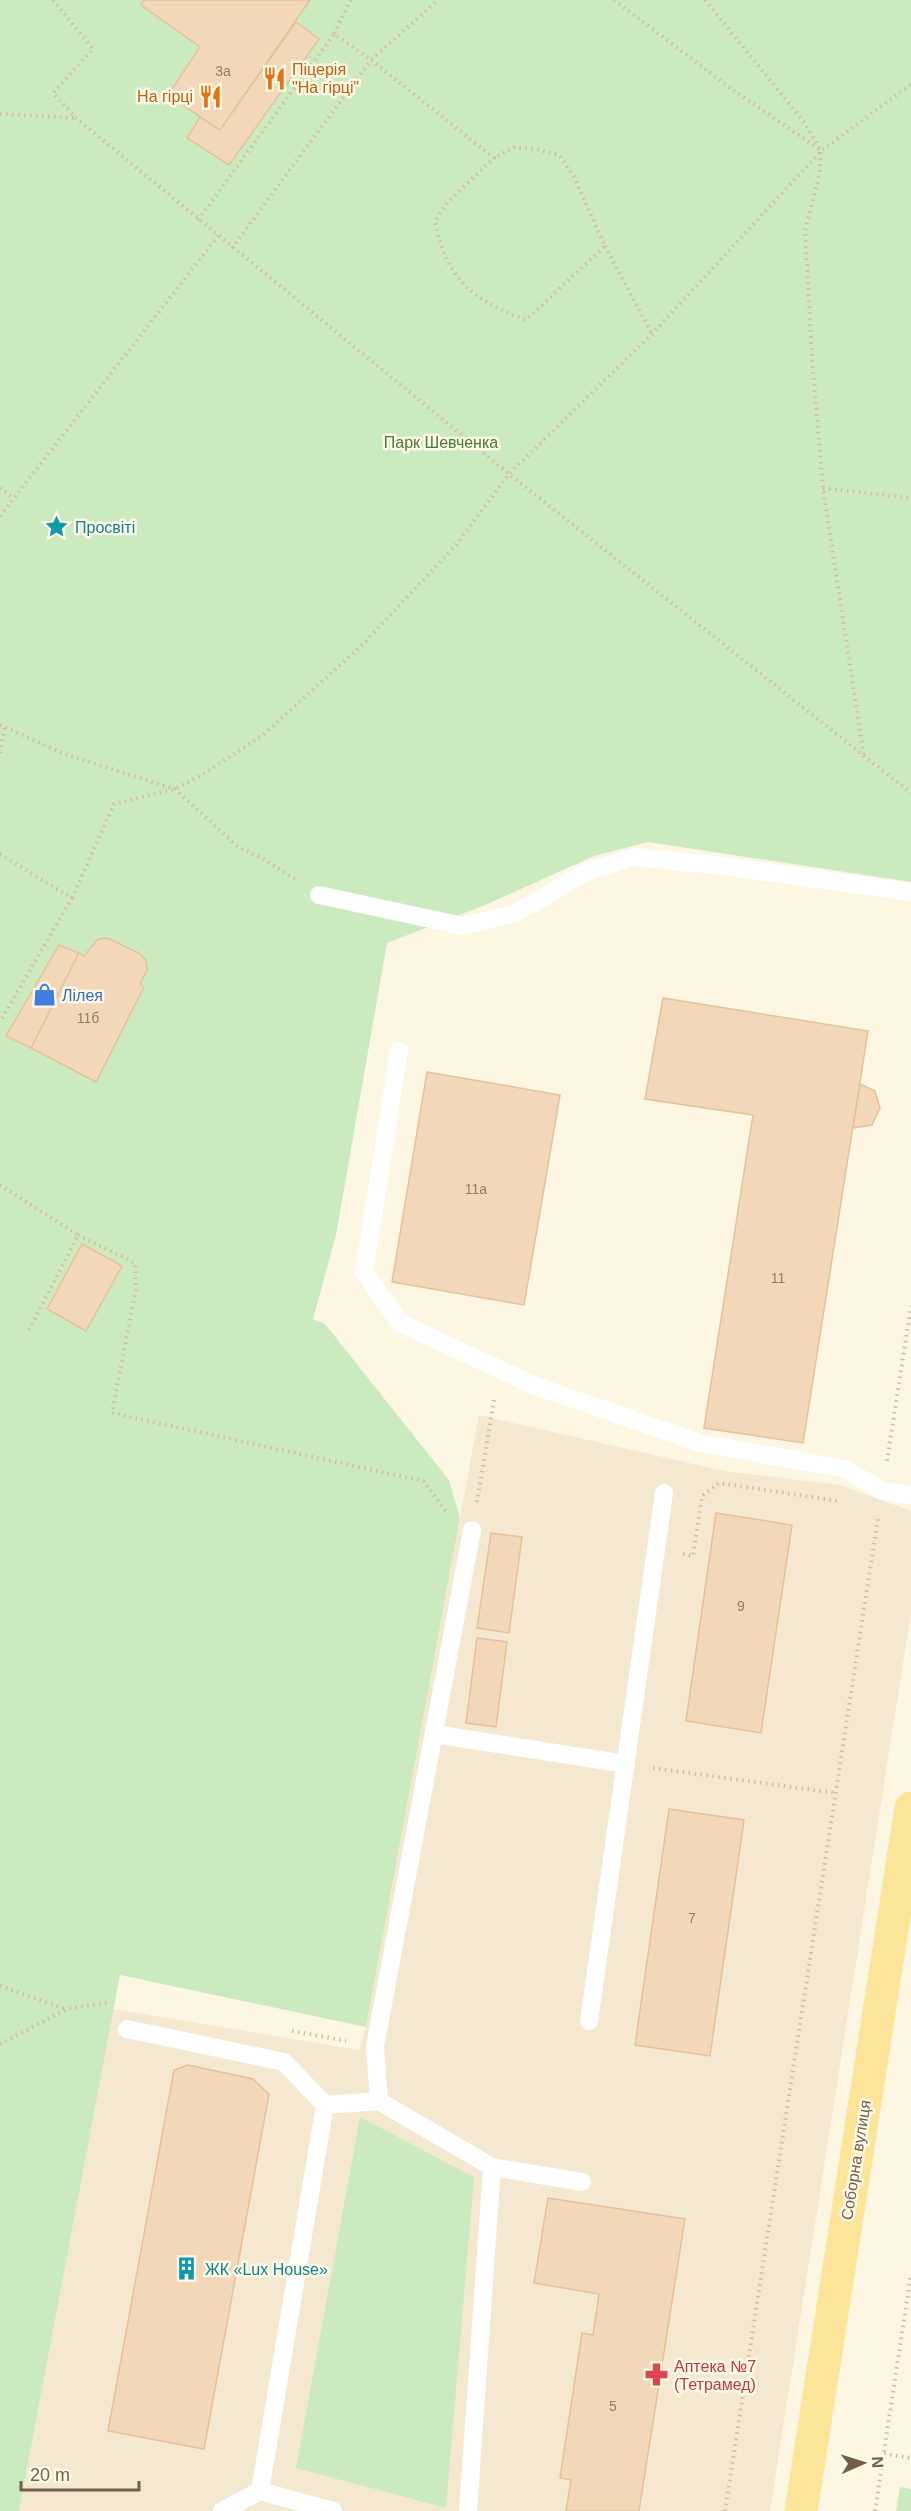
<svg xmlns="http://www.w3.org/2000/svg" width="911" height="2511" font-family="Arial,sans-serif">
<style>
.residential{fill:#f4e9d0}
.green{fill:#cbeac0}
.building{fill:#f2d8b9;stroke:#e5c199;stroke-width:1.5}
.lines{fill:none;stroke-linecap:round;stroke-linejoin:round}
.path{stroke:#d7bb9c;stroke-width:4;stroke-dasharray:1.5 4.5;stroke-linecap:butt}
.service{stroke:#fff;stroke-width:18}
.primary{stroke:#fce599;stroke-width:33}
.labels{text-anchor:middle;dominant-baseline:central;stroke-width:5;stroke-linejoin:round;paint-order:stroke}
.number-label{font-size:14px;fill:#947c64}
.food-label{font-size:16px;fill:#c56008;stroke:#fff9e8;text-anchor:start}
.park-label{font-size:16px;fill:#497a40;stroke:#fff9e8}
.culture-label{font-size:16px;fill:#0d838f;stroke:#fff9e8;text-anchor:start}
.shop-label{font-size:16px;fill:#366cbe;stroke:#fff9e8;text-anchor:start}
.street-label{font-size:16px;fill:#745e48;stroke:#fff9e8}
.health-label{font-size:16px;fill:#be3a42;stroke:#fff9e8;text-anchor:start}
</style>
<rect width="100%" height="100%" fill="#fcf6e2"/>
<path class="residential" d="M 479,1415 L 724,1471 L 840,1485 L 911,1511 L 911,1612 L 770,2511 L 19,2511 L 113,2009 L 359,2050 L 366,2027 Z"/>
<path class="green" d="M 0,0 L 911,0 L 911,882 L 648,842 L 594,856 L 485,905 L 387,943 L 336,1235 L 313,1319 L 325,1324 L 449,1480 L 460,1518 L 366,2027 L 120,1975 L 19,2511 L 0,2511 Z
M 360,2117 L 474,2177 L 446,2508 L 296,2468 Z
M 900,2487 L 911,2489 L 911,2511 L 896,2511 Z"/>
<path class="building" d="M 144,0 L 310,0 L 220,130 L 168,95 L 200,47 L 141,5 Z
M 296,22 L 319,39 L 229,165 L 187,138 L 200,117 L 220,130 Z
M 107,938 L 139,953 L 146,960 L 147,970 L 140,984 L 144,987 L 96,1082 L 31,1048 L 79,953 L 84,956 L 98,939 Z
M 59,945 L 79,953 L 31,1048 L 6,1036 Z
M 663,998 L 868,1031 L 803,1443 L 704,1428 L 753,1115 L 645,1099 Z
M 427,1072 L 560,1095 L 524,1305 L 392,1282 Z
M 860,1084 L 875,1091 L 880,1108 L 872,1125 L 853,1128 Z
M 82,1244 L 122,1266 L 86,1331 L 47,1309 Z
M 716,1513 L 792,1525 L 761,1733 L 686,1721 Z
M 491,1533 L 522,1537 L 509,1633 L 477,1628 Z
M 477,1638 L 507,1642 L 496,1727 L 466,1723 Z
M 669,1809 L 744,1820 L 710,2056 L 635,2045 Z
M 188,2065 L 253,2079 L 269,2094 L 204,2449 L 108,2431 L 174,2070 Z
M 548,2198 L 685,2219 L 639,2511 L 566,2511 L 571,2480 L 560,2478 L 582,2333 L 593,2335 L 599,2294 L 534,2283 Z"/>
<g class="lines">
<path class="path" d="M 53,0 L 93,49 L 53,93 L 76,118 L 509,474 L 911,793
M 351,0 L 334,34 L 371,60 L 438,0
M 614,0 L 729,87 L 820,150
M 705,0 L 804,122 L 821,151 L 819,176 L 805,230 L 812,359 L 823,488 L 864,757
M 0,114 L 76,118
M 198,220 L 334,34
M 605,246 L 652,334
M 232,248 L 371,60 L 494,158 L 447,203 L 435,221 C 446,280 473,300 526,320 L 605,246 L 574,177 L 559,155 L 536,149 L 515,147 L 494,158
M 0,488 L 13,498
M 823,488 L 911,498
M 0,516 L 218,236
M 0,725 L 67,755 L 175,789 L 238,847 L 262,858 L 296,880
M 0,753 L 5,727
M 0,854 L 72,898 L 0,1022
M 72,898 L 114,804 L 175,789 L 202,775 L 263,735 L 362,645 L 456,545 L 509,474 L 652,334 L 821,151 L 911,84
M 0,1185 L 78,1235 L 28,1332
M 78,1235 L 135,1263 L 136,1289 L 112,1413 L 423,1481 L 448,1514
M 887,1461 L 911,1306
M 477,1502 L 494,1400
M 683,1554 L 693,1556 L 702,1496 L 719,1483 L 838,1501
M 653,1768 L 836,1793
M 0,1986 L 66,2009
M 292,2031 L 346,2041
M 0,2044 L 67,2009 L 110,2002
M 884,2454 L 911,2458
M 725,2511 L 878,1518
M 875,2511 L 911,2274"/>
<path class="service" d="M 319,895 L 463,926 L 516,913 L 588,871 L 634,857 L 716,865 L 911,892
M 399,1051 L 364,1272 L 400,1323 L 533,1385 L 700,1443 L 845,1469 L 882,1491 L 911,1495
M 434,1734 L 626,1764
M 589,2021 L 664,1493
M 127,2029 L 284,2062 L 325,2105 L 260,2491
M 325,2105 L 379,2101
M 492,2167 L 582,2182
M 222,2511 L 260,2491 L 333,2511
M 468,2511 L 492,2167 L 379,2101 L 375,2046 L 472,1530"/>
<path class="primary" d="M 801,2511 L 911,1808"/>
</g>
<defs>
<symbol id="restaurant-bare" viewBox="-9 -9 18 18"><path d="M-5-6h1v4h1v-4h1v4h1v-4h1v5L-1.5 .5V6h-2V.5L-5-1ZM5-6V6H3V1.5H1.5Q1.5-4 5-6Z" fill="#e8710a" stroke="#fff9e8" stroke-width="2.5" paint-order="stroke"/></symbol>
<symbol id="sight-bare" viewBox="-9 -9 18 18"><path d="M0-6L1.8-2.2L6-1.7L2.9 1.2L3.7 5.4L0 3.3L-3.7 5.4L-2.9 1.2L-6-1.7L-1.8-2.2Z" fill="#0f9aa8" stroke="#fff9e8" stroke-width="2.5" paint-order="stroke"/></symbol>
<symbol id="shop-bare" viewBox="-9 -9 18 18"><path d="M-5-2.5h2.3a2.7 3.5 0 0 1 5.4 0H5L5.5 6h-11ZM-1.5-2.5h3a1.5 2.3 0 0 0-3 0Z" fill="#3f7fe0" stroke="#fff9e8" stroke-width="2.5" paint-order="stroke"/></symbol>
<symbol id="building-bare" viewBox="-9 -9 18 18"><path d="M-4-6H4V6H1V3H-1V6H-4ZM-2.5-4.3h1.7v1.8h-1.7ZM.8-4.3h1.7v1.8H.8ZM-2.5-1h1.7V.8h-1.7ZM.8-1h1.7V.8H.8Z" fill="#0f9aa8" stroke="#fff9e8" stroke-width="2.5" paint-order="stroke"/></symbol>
<symbol id="pharmacy-bare" viewBox="-9 -9 18 18"><path d="M-2-6h4v4h4v4h-4v4h-4v-4h-4v-4h4Z" fill="#e0444e" stroke="#fff9e8" stroke-width="2.5" paint-order="stroke"/></symbol>
</defs>
<g fill-rule="evenodd">
<use href="#restaurant-bare" x="258" y="62" width="33" height="33"/>
<use href="#restaurant-bare" x="194" y="80" width="33" height="33"/>
<use href="#sight-bare" x="40" y="510" width="33" height="33"/>
<use href="#shop-bare" x="28" y="978" width="33" height="33"/>
<use href="#building-bare" x="170" y="2252" width="33" height="33"/>
<use href="#pharmacy-bare" x="640" y="2358" width="33" height="33"/>
</g>
<g class="labels">
<g class="number-label">
<text x="223" y="71">3а</text>
<text x="88" y="1018">11б</text>
<text x="476" y="1189">11а</text>
<text x="778" y="1278">11</text>
<text x="741" y="1606">9</text>
<text x="692" y="1918">7</text>
<text x="613" y="2406">5</text>
</g>
<g class="food-label">
<text x="292" y="69">Піцерія<tspan x="292" dy="18">"На гірці"</tspan></text>
<text x="193" y="96" text-anchor="end">На гірці</text>
</g>
<g class="park-label">
<text x="441" y="442">Парк Шевченка</text>
</g>
<g class="culture-label">
<text x="75" y="527">Просвіті</text>
<text x="205" y="2269">ЖК «Lux House»</text>
</g>
<g class="shop-label">
<text x="62" y="995">Лілея</text>
</g>
<g class="street-label">
<text transform="translate(856 2160) rotate(-81)">Соборна вулиця</text>
</g>
<g class="health-label">
<text x="674" y="2366">Аптека №7<tspan x="674" dy="18">(Тетрамед)</tspan></text>
</g>
</g>
<g transform="translate(863 2463) rotate(87)" stroke="#fff9e8" stroke-width="4.5" paint-order="stroke">
<path d="M0-4.5L10 22L0 15L-10 22Z" fill="#745e48"/>
<text y="-9" font-size="16" font-weight="bold" text-anchor="middle" fill="#745e48">N</text>
</g>
<path d="M21 2481v9h118v-9" fill="none" stroke="#745e48" stroke-width="3"/>
<text x="30" y="2481" font-size="18" fill="#745e48" stroke="#fff9e8" stroke-width="4.5" paint-order="stroke">20 m</text>
</svg>
